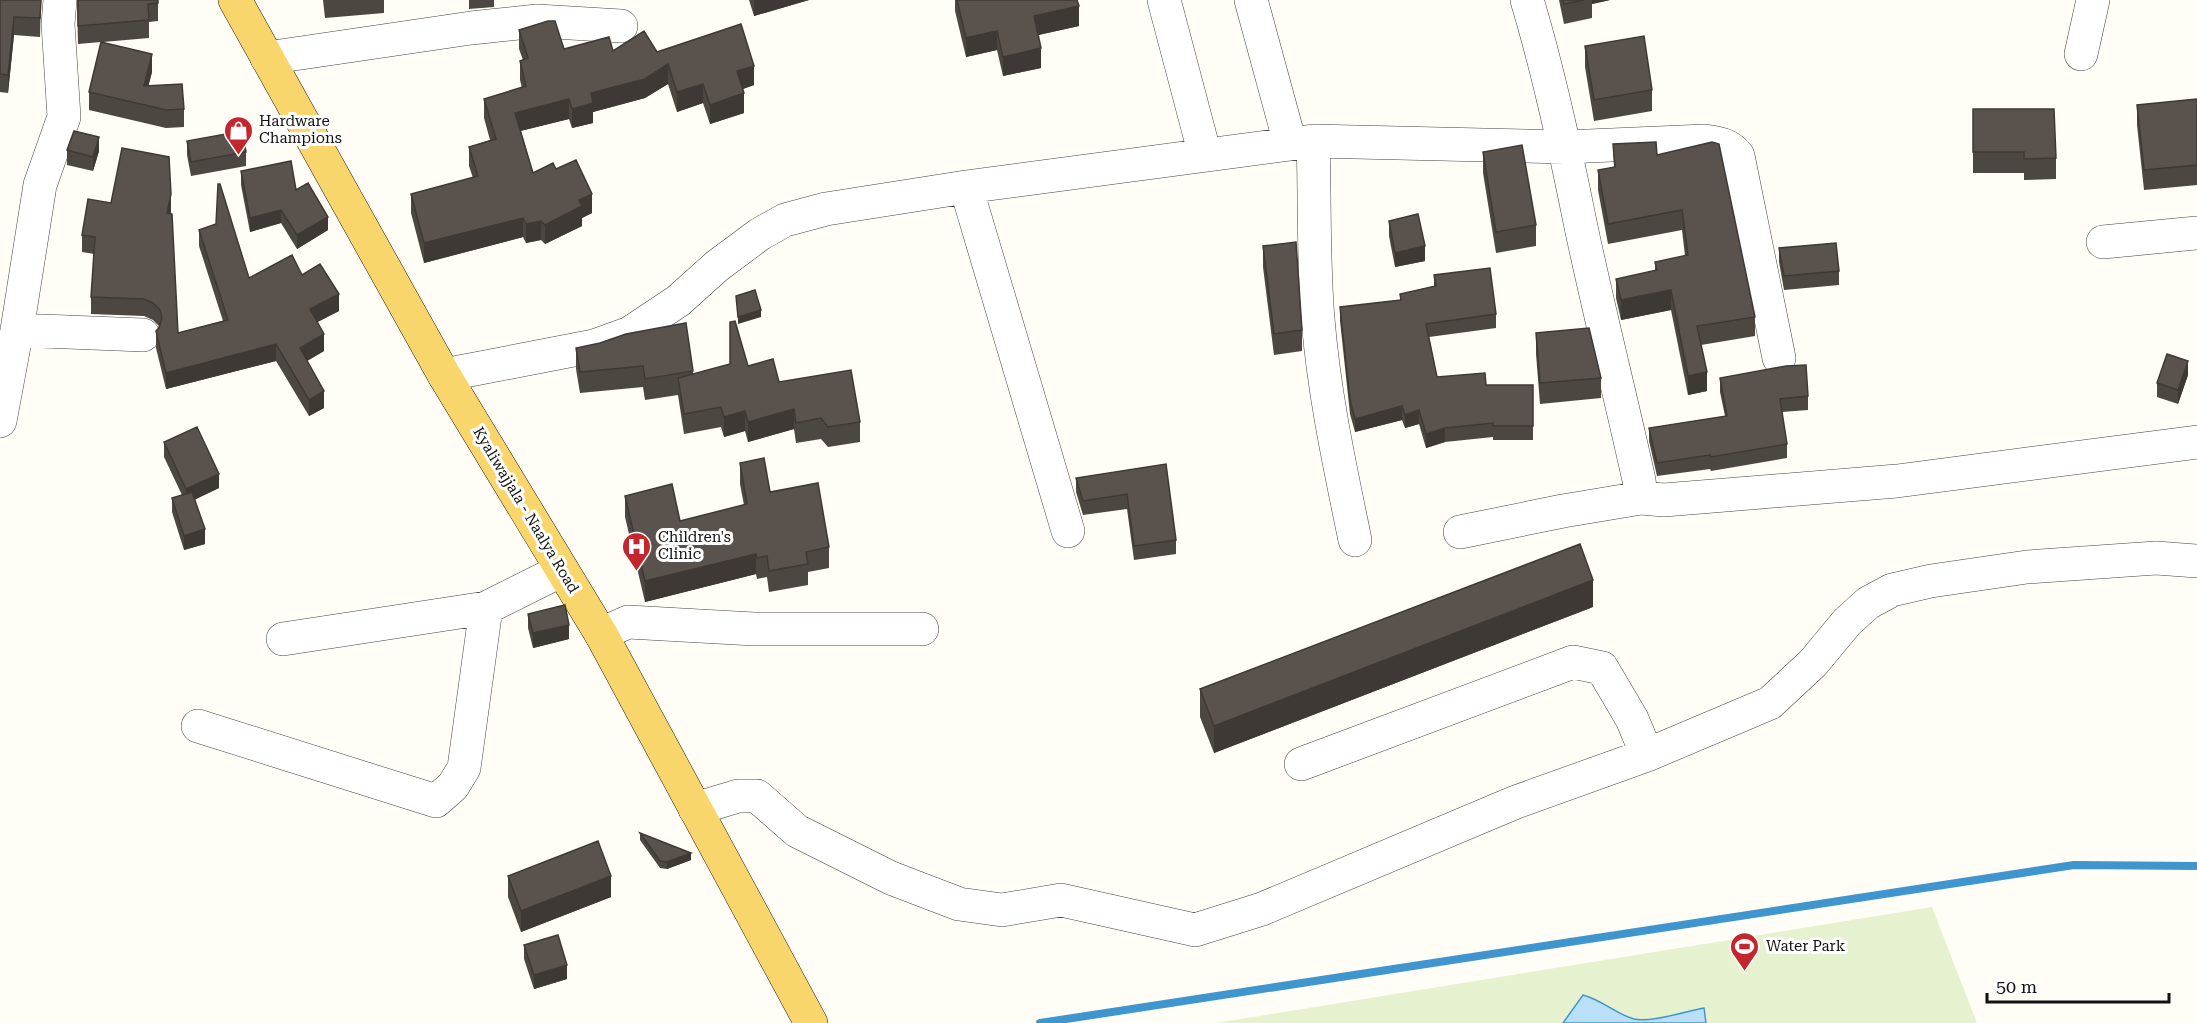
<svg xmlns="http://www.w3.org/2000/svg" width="2197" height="1023" font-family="'Roboto Serif',serif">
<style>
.pitch{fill:#e6f2cf}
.water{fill:#b9e0f7;stroke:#3f96cf;stroke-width:1.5}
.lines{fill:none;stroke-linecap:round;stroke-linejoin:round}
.stream{stroke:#3f96cf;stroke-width:8}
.minor-casing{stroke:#444;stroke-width:34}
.major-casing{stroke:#222;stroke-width:34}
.minor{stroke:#fff;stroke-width:33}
.major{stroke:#f9d66b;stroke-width:33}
.wall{fill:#4d4742}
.shaded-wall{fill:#3f3936}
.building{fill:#5a524d;stroke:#3f3936;stroke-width:1.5}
.labels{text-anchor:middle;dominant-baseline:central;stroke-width:6;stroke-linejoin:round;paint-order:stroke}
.poi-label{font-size:15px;fill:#111;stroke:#fff;text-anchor:start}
.street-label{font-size:15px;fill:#111;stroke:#fff}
</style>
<rect width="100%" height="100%" fill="#fffdf5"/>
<path class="pitch" d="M 1932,907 L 1977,1023 L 1216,1023 Z"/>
<path class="water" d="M 1583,995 C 1602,1000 1616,1014 1634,1019 C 1650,1023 1687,1011 1704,1008 L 1706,1023 L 1563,1023 Z"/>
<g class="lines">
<path class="stream" d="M 1040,1023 L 2074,865 L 2197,866"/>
<defs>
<path id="minor" d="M 1164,0 L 1205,155
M 1251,0 L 1290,143
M 1527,0 C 1549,73 1565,147 1580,222 C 1598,308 1620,394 1639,480 L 1641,498
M 2081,54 L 2093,0
M 267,58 L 471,28 L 537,21 L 621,26
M 1313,141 C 1315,200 1313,260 1318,319 C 1324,394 1340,467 1355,540
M 966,187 L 1068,531
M 2103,242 L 2197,233
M 17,330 L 143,335
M 444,375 L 594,346 L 630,333 L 678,301 L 717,266 L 760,234 L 785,220 L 826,209 L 966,187 L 1313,141 L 1565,147 L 1705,141 C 1719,143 1729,144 1738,156 L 1779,358
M 0,421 L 17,330 L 40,185 L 64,117 L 58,24 L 60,0
M 1460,532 L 1563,511 L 1641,498 L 1664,500 L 1897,481 L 2197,442
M 601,634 L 628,622 L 754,629 L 922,629
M 283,639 L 486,608
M 198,726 L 436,801 L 453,786 L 464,768 L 486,608 L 562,570
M 1301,764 L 1573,662 L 1602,668 L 1632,719 L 1647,755
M 695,809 L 738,796 L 757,796 L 797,831 L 891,878 L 959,904 L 1002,910 L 1061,900 L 1195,930 L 1262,909 L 1516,802 L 1647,755 L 1770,703 L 1813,663 L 1847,622 L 1868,603 L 1892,590 L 1931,581 L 2027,567 L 2156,558 L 2197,561"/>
<path id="major" d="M 235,0 L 444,375 L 601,634 L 811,1023"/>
</defs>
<use href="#minor" class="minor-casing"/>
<use href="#major" class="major-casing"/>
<use href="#minor" class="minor"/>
<use href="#major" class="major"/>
</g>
<path class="wall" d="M 0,0 L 41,0 L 40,37 L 14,35 L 8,93 L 0,92 Z
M 77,0 L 158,0 L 158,21 L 149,22 L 149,38 L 103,42 L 152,72 L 148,86 L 184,109 L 184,127 L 166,128 L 89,110 L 89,92 L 101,42 L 78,44 Z
M 323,0 L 384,0 L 384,13 L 325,18 Z
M 469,0 L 494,0 L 494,7 L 469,9 Z
M 749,0 L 809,0 L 754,16 Z
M 955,0 L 1077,0 L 1079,26 L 1038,35 L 1041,68 L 1003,76 L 997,50 L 966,57 L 955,11 Z
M 1559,0 L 1610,0 L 1592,4 L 1592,18 L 1564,24 Z
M 519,30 L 564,49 L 613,51 L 657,52 L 754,85 L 743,89 L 744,113 L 710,124 L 703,103 L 677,112 L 668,84 L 645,98 L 593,112 L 593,123 L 572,128 L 569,119 L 521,131 L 533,173 L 556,169 L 592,213 L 582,218 L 582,226 L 545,244 L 541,240 L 526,243 L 523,237 L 424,263 L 411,213 L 411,194 L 473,178 L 469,166 L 469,147 L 490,140 L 484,118 L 484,99 L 522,88 L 520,80 L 520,61 L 523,60 L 519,49 Z
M 1585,46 L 1652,90 L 1652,111 L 1594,121 L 1585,67 Z
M 2197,99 L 2197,185 L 2144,190 L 2137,125 L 2137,105 Z
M 1973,109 L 2056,158 L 2056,179 L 2024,180 L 2024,173 L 1973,173 Z
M 187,141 L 246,152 L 246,166 L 191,176 L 187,155 Z
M 1613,144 L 1657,155 L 1755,317 L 1755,336 L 1701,345 L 1707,391 L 1688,395 L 1671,310 L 1621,320 L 1616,298 L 1616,279 L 1655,271 L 1655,262 L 1685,256 L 1682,230 L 1608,244 L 1598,190 L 1598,170 L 1614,168 Z
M 67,150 L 99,151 L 93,171 L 67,165 Z
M 1483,152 L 1536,225 L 1536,246 L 1496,253 L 1483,173 Z
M 241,171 L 328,230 L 297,249 L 281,223 L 250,232 L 241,185 Z
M 111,203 L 171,211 L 178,333 L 223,321 L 199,246 L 199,230 L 249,278 L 302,275 L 339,311 L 317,322 L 324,351 L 307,361 L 324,408 L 309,416 L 276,361 L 166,389 L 156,348 L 156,331 L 159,326 L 153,320 L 144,316 L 91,314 L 91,297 L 94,254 L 82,252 L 82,235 Z
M 1389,221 L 1425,261 L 1395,267 L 1389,236 Z
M 1263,246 L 1302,330 L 1302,351 L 1274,355 L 1263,267 Z
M 1779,248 L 1839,271 L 1839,285 L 1784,290 L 1779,262 Z
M 1434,275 L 1496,314 L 1496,328 L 1429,337 L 1437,377 L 1486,385 L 1533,385 L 1533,440 L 1493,440 L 1493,437 L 1445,442 L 1426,448 L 1419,424 L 1405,428 L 1402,420 L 1355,432 L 1350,414 L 1340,321 L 1340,307 L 1400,300 L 1400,294 L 1434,286 Z
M 1536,333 L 1601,378 L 1601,398 L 1540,404 L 1536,354 Z
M 576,348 L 693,371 L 693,374 L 748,366 L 860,422 L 860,442 L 828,447 L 821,439 L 796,443 L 794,429 L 748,442 L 745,431 L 724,437 L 721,427 L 684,434 L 678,395 L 645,400 L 643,387 L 580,393 L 576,369 Z
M 2188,375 L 2178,404 L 2157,397 L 2157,383 Z
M 1720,378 L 1808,396 L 1808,410 L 1782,412 L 1787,444 L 1787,458 L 1711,471 L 1710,469 L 1657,476 L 1649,441 L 1649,428 L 1725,416 L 1720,392 Z
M 164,442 L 219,488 L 195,499 L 205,544 L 184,550 L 172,512 L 172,498 L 182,495 L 164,457 Z
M 740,463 L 829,547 L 829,568 L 808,572 L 808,585 L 769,592 L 767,577 L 757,579 L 756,574 L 645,602 L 625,517 L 625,496 L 680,521 L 744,505 L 740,484 Z
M 1166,464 L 1176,540 L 1176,554 L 1134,560 L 1127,509 L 1083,515 L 1076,492 L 1076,478 Z
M 1593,607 L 1214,753 L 1200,717 L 1200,689 Z
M 528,614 L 569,639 L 533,648 L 528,628 Z
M 640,833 L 691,860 L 667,869 L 660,868 L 640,840 Z
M 508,876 L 611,897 L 521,932 L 508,897 Z
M 524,945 L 567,979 L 534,989 L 524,959 Z"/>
<path class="shaded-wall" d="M 754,0 L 809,0 L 754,16 Z
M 1592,0 L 1610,0 L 1592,4 Z
M 1079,6 L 1079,26 L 1034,36 L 1034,16 Z
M 14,17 L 14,35 L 8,93 L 8,75 Z
M 997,31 L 997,50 L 966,57 L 966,38 Z
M 1041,48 L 1041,68 L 1003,76 L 1003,57 Z
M 152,54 L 152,72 L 144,104 L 144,86 Z
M 668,64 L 668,84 L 645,98 L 593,112 L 593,123 L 572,128 L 572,109 L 591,93 Z
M 754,66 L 754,85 L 737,91 L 737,71 Z
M 703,84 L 703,103 L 677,112 L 677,92 Z
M 744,93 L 744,113 L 710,124 L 710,105 Z
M 569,99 L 569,119 L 515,132 L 515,113 Z
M 99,137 L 99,151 L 93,171 L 93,157 Z
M 171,194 L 171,211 L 167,230 L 167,213 Z
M 592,194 L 592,213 L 582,218 L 582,226 L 545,244 L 545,225 L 579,200 Z
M 281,210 L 281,223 L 250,232 L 250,218 Z
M 328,217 L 328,230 L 297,249 L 297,235 Z
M 523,218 L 523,237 L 424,263 L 424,243 Z
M 541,221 L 541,240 L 526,243 L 526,224 Z
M 1425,246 L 1425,261 L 1395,267 L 1395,253 Z
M 1671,290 L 1671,310 L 1621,320 L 1621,300 Z
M 339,294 L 339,311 L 310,326 L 310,309 Z
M 761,310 L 761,317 L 738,324 L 738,317 Z
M 324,334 L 324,351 L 300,365 L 300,348 Z
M 276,344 L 276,361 L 166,389 L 166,373 Z
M 2188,361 L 2188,375 L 2178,404 L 2178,390 Z
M 1707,372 L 1707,391 L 1688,395 L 1688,376 Z
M 324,391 L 324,408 L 309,416 L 309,400 Z
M 1402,406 L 1402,420 L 1355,432 L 1355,419 Z
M 794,409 L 794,429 L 748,442 L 748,422 Z
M 1419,410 L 1419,424 L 1405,428 L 1405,415 Z
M 745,411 L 745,431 L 724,437 L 724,417 Z
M 1445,428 L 1445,442 L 1426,448 L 1426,434 Z
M 219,474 L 219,488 L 186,504 L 186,489 Z
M 205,529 L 205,544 L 184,550 L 184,536 Z
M 756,554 L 756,574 L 645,602 L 645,581 Z
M 1593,580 L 1593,607 L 1214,753 L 1214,726 Z
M 569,625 L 569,639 L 533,648 L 533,633 Z
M 691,853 L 691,860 L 667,869 L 667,862 Z
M 611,876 L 611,897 L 521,932 L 521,911 Z
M 567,965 L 567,979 L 534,989 L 534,975 Z"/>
<path class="building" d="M 0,0 L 41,0 L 40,18 L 14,17 L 8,75 L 0,74 Z
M 78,0 L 158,0 L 158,3 L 148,4 L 149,20 L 78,26 Z
M 957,0 L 1077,0 L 1079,6 L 1034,16 L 1041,48 L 1003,57 L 997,31 L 966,38 Z
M 1563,0 L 1584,0 L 1564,4 Z
M 548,21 L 555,21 L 564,49 L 609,37 L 613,51 L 644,31 L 657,52 L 741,24 L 754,66 L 737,71 L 744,93 L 710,105 L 703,84 L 677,92 L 668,64 L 645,79 L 591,93 L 593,103 L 572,109 L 569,99 L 515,113 L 533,173 L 553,163 L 556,169 L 576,160 L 592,194 L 579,200 L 582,206 L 545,225 L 541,221 L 526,224 L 523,218 L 424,243 L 411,194 L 478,176 L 469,147 L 496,139 L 484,99 L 526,86 L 520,61 L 528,58 L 519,30 Z
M 1644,36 L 1652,90 L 1594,100 L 1585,46 Z
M 101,42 L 152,54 L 144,86 L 182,84 L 184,109 L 166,110 L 89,92 Z
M 2197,99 L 2197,165 L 2144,170 L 2137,105 Z
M 1973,109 L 2054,109 L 2056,158 L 2024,159 L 2024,152 L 1973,152 Z
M 74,131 L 99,137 L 93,157 L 67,150 Z
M 242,131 L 246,152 L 191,162 L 187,141 Z
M 1656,142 L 1657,155 L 1712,142 L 1719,144 L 1755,317 L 1697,326 L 1707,372 L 1688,376 L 1671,290 L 1621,300 L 1616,279 L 1657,270 L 1655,262 L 1688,255 L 1682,210 L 1608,224 L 1598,170 L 1615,167 L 1613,144 Z
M 1522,145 L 1536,225 L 1496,232 L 1483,152 Z
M 122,148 L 169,157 L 171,194 L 167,213 L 172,214 L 178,333 L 228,320 L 199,230 L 216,224 L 218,184 L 220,184 L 249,278 L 292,255 L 302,275 L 320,264 L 339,294 L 310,309 L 324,334 L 300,348 L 324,391 L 309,400 L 276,344 L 166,373 L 156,331 L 159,328 L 162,318 L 160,310 L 153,303 L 144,299 L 91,297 L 95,237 L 82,235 L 88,199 L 111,203 Z
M 291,161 L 296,190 L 308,183 L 328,217 L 297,235 L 281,210 L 250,218 L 241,171 Z
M 1418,214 L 1425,246 L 1395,253 L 1389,221 Z
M 1296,242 L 1302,330 L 1274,334 L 1263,246 Z
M 1836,243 L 1839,271 L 1784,276 L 1779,248 Z
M 1490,268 L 1496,314 L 1426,324 L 1437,377 L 1485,373 L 1486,385 L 1533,385 L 1533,426 L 1493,426 L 1493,423 L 1445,428 L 1426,434 L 1419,410 L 1405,415 L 1402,406 L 1355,419 L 1350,400 L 1340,307 L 1401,300 L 1400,294 L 1436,286 L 1434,275 Z
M 755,290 L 761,310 L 738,317 L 736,296 Z
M 735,321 L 748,366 L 773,359 L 779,382 L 851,370 L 860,422 L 828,427 L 821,418 L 796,423 L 794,409 L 748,422 L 745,411 L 724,417 L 721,407 L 684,414 L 678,378 L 730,364 L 730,322 Z
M 686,323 L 693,371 L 645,379 L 643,366 L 580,372 L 576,348 L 600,343 L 626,334 Z
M 1589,328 L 1601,378 L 1540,383 L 1536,333 Z
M 2167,354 L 2188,361 L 2178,390 L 2157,383 Z
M 1806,365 L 1808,396 L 1780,399 L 1787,444 L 1711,457 L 1710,455 L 1657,463 L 1649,428 L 1727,416 L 1720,378 L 1786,366 Z
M 197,427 L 219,474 L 186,489 L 164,442 Z
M 764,458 L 770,492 L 818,483 L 829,547 L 806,552 L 808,564 L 769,571 L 767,556 L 757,558 L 756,554 L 645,581 L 625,496 L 672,484 L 680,521 L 747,504 L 740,463 Z
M 1166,464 L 1176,540 L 1134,546 L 1127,494 L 1083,501 L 1076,478 Z
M 192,492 L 205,529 L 184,536 L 172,498 Z
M 1580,544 L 1593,580 L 1214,726 L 1200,689 Z
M 565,605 L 569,625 L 533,633 L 528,614 Z
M 640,833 L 691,853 L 667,862 L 660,861 Z
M 598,841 L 611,876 L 521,911 L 508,876 Z
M 558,935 L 567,965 L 534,975 L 524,945 Z"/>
<defs>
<symbol id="shop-pin" viewBox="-11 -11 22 30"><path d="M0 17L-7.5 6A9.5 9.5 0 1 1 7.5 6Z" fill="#c4262e" stroke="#fff"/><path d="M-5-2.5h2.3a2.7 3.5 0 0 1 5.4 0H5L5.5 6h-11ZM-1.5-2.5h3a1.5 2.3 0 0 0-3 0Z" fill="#fff"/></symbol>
<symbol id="hospital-pin" viewBox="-11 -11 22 30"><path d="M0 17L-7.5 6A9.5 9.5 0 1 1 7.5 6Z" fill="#c4262e" stroke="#fff"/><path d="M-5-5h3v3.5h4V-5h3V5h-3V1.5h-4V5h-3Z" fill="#fff"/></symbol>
<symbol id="stadium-pin" viewBox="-11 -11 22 30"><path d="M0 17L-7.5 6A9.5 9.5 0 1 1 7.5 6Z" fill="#c4262e" stroke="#fff"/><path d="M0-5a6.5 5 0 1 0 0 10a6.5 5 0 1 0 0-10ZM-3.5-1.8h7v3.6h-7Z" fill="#fff"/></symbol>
</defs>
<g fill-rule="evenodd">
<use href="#shop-pin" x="222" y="114" width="33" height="45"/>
<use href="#hospital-pin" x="620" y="530" width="33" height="45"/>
<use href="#stadium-pin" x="1728" y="930" width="33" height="45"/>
</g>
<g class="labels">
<g class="poi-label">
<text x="259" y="121">Hardware<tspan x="259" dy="17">Champions</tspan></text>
<text x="658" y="537">Children's<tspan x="658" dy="17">Clinic</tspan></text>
<text x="1766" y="946">Water Park</text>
</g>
<g class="street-label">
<text transform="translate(526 510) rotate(59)">Kyaliwajjala - Naalya Road</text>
</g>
</g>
<path d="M1987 993v9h182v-9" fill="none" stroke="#111111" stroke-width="3"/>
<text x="1996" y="993" font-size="18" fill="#111111" stroke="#ffffff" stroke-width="4.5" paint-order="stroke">50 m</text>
</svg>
